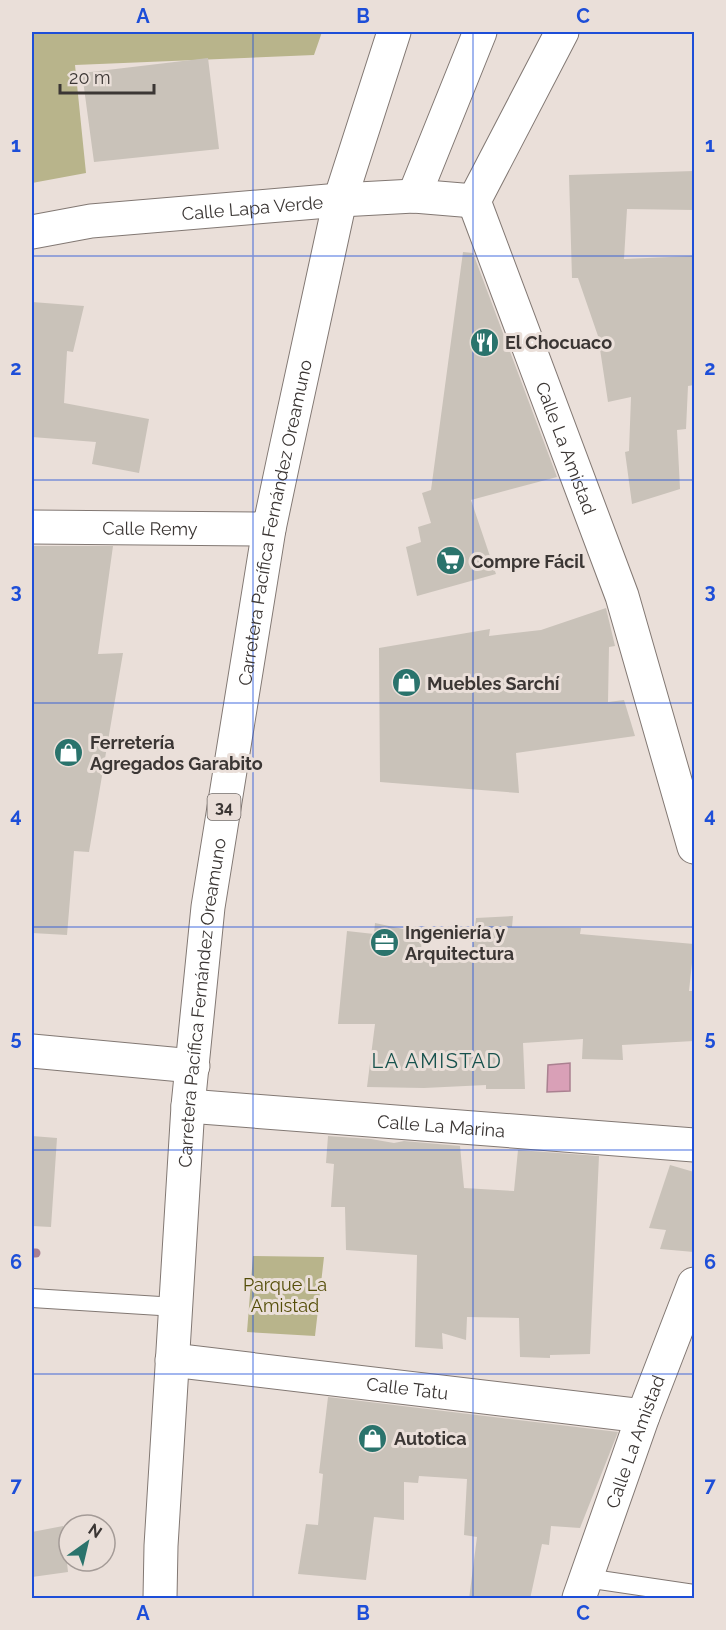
<svg xmlns="http://www.w3.org/2000/svg" width="726" height="1630" font-family="Raleway,sans-serif">
<style>
.green{fill:#b8b48b}
.water{fill:#d9a0b7;stroke:#aa8090;stroke-width:1.5}
.lines{fill:none;stroke-linecap:round;stroke-linejoin:round}
.stream{stroke:#aa8090;stroke-width:9}
.building{fill:#c9c2b9}
.lane-casing{stroke:#827873;stroke-width:20}
.street-casing{stroke:#827873;stroke-width:35}
.highway-casing{stroke:#827873;stroke-width:35}
.lane{stroke:#fff;stroke-width:18}
.street{stroke:#fff;stroke-width:33}
.highway{stroke:#fff;stroke-width:33}
.grid{fill:none;stroke:#1d4ed8;stroke-width:1.5;stroke-opacity:0.55}
.labels{text-anchor:middle;dominant-baseline:central;stroke-width:6;stroke-linejoin:round;paint-order:stroke}
.shield{fill:#eadfd9;stroke:#706966;stroke-width:1.5}
.shield-label{font-size:16px;font-weight:bold;fill:#3b3634}
.street-label{font-size:18px;fill:#3b3634;stroke:#eadfd9}
.poi-label{font-size:18px;font-weight:bold;fill:#3b3634;stroke:#eadfd9;text-anchor:start}
.park-label{font-size:18px;fill:#544d08;stroke:#eadfd9}
.neighbourhood-label{font-size:20px;letter-spacing:1.5px;fill:#17524d;stroke:#eadfd9}
.neatline{fill:none;stroke:#1d4ed8;stroke-width:2}
.grid-label{font-size:20px;text-anchor:middle;font-weight:bold;fill:#1d4ed8}
</style>
<rect width="100%" height="100%" fill="#eadfd9"/>
<path class="green" d="M 32,32 L 322,32 L 314,55 L 75,65 L 86,173 L 32,183 Z
M 253,1256 L 324,1257 L 315,1336 L 247,1332 Z"/>
<path class="water" d="M 570,1063 L 570,1091 L 547,1092 L 548,1065 Z"/>
<g class="lines">
<path class="stream" d="M 32,1253 L 36,1253"/>
</g>
<path class="building" d="M 208,58 L 219,149 L 94,162 L 82,73 Z
M 694,171 L 694,210 L 627,209 L 624,259 L 694,256 L 694,385 L 688,386 L 686,429 L 677,430 L 680,489 L 632,504 L 625,452 L 629,451 L 631,397 L 608,402 L 598,336 L 578,278 L 572,278 L 569,175 Z
M 463,252 L 473,253 L 557,477 L 471,500 L 496,574 L 417,596 L 406,547 L 421,542 L 418,527 L 431,523 L 422,493 L 431,490 Z
M 32,302 L 84,306 L 73,352 L 67,351 L 64,403 L 149,419 L 139,473 L 92,464 L 96,442 L 32,437 Z
M 32,546 L 113,546 L 98,654 L 123,653 L 89,852 L 74,851 L 67,935 L 32,933 Z
M 606,608 L 615,646 L 609,647 L 608,702 L 624,700 L 635,736 L 516,753 L 519,793 L 380,782 L 379,648 L 490,629 L 489,636 L 541,630 Z
M 513,916 L 512,927 L 581,928 L 580,934 L 694,944 L 689,991 L 694,991 L 694,1041 L 622,1045 L 623,1060 L 582,1059 L 583,1039 L 523,1043 L 525,1089 L 486,1089 L 486,1085 L 424,1088 L 367,1087 L 375,1024 L 338,1024 L 347,931 L 374,934 L 375,923 L 422,933 L 421,952 L 472,954 L 476,918 Z
M 32,1136 L 57,1138 L 51,1227 L 32,1226 Z
M 328,1136 L 371,1139 L 394,1143 L 404,1141 L 460,1146 L 464,1188 L 514,1191 L 518,1150 L 599,1156 L 590,1354 L 550,1355 L 550,1358 L 520,1357 L 519,1318 L 467,1317 L 466,1340 L 442,1333 L 443,1349 L 415,1347 L 417,1255 L 346,1250 L 345,1207 L 331,1207 L 334,1164 L 326,1163 Z
M 670,1165 L 694,1172 L 694,1252 L 660,1249 L 666,1230 L 649,1228 Z
M 328,1397 L 618,1432 L 580,1528 L 551,1526 L 549,1545 L 542,1544 L 530,1599 L 469,1599 L 477,1537 L 464,1535 L 467,1479 L 419,1476 L 418,1483 L 404,1482 L 404,1520 L 374,1517 L 366,1580 L 298,1574 L 306,1524 L 318,1525 L 323,1474 L 319,1473 Z
M 63,1526 L 68,1572 L 32,1577 L 32,1532 Z"/>
<g class="lines">
<defs>
<path id="lane" d="M 32,1298 L 176,1307
M 586,1578 L 694,1594"/>
<g id="street">
<path id="s1" d="M 562,32 L 474,201 L 622,596 L 694,847"/>
<path d="M 414,196 L 480,32"/>
<path id="s2" d="M 32,232 L 91,221 L 340,200 L 414,196 L 474,201"/>
<path id="s3" d="M 32,527 L 269,529"/>
<path d="M 32,1051 L 193,1066"/>
<path id="s4" d="M 188,1106 L 694,1145"/>
<path id="s5" d="M 172,1360 L 643,1416"/>
<path id="s6" d="M 579,1598 L 643,1416 L 694,1284"/>
</g>
<g id="highway">
<path id="s7" d="M 160,1598 L 161,1546 L 188,1106 L 208,907 L 269,529 L 284,458 L 340,200 L 394,32"/>
</g>
</defs>
<use href="#lane" class="lane-casing"/>
<use href="#street" class="street-casing"/>
<use href="#highway" class="highway-casing"/>
<use href="#lane" class="lane"/>
<use href="#street" class="street"/>
<use href="#highway" class="highway"/>
</g>
<path class="grid" d="M 253,32 L 253,1598M 473,32 L 473,1598M 32,256 L 694,256M 32,480 L 694,480M 32,703 L 694,703M 32,927 L 694,927M 32,1150 L 694,1150M 32,1374 L 694,1374"/>
<defs>
<symbol id="restaurant-disc" viewBox="-11 -11 22 22"><circle r="9.5" fill="#2a736c" stroke="#eadfd9"/><path d="M-5-6h1v4h1v-4h1v4h1v-4h1v5L-1.5 .5V6h-2V.5L-5-1ZM5-6V6H3V1.5H1.5Q1.5-4 5-6Z" fill="#fff"/></symbol>
<symbol id="supermarket-disc" viewBox="-11 -11 22 22"><circle r="9.5" fill="#2a736c" stroke="#eadfd9"/><path d="M-6-5.5h2.5l.6 2H6L4.5 2H-2.5L-4.4-4H-6ZM-1.5 3.2a1.3 1.3 0 1 0 .1 0ZM3 3.2a1.3 1.3 0 1 0 .1 0Z" fill="#fff"/></symbol>
<symbol id="shop-disc" viewBox="-11 -11 22 22"><circle r="9.5" fill="#2a736c" stroke="#eadfd9"/><path d="M-5-2.5h2.3a2.7 3.5 0 0 1 5.4 0H5L5.5 6h-11ZM-1.5-2.5h3a1.5 2.3 0 0 0-3 0Z" fill="#fff"/></symbol>
<symbol id="office-disc" viewBox="-11 -11 22 22"><circle r="9.5" fill="#2a736c" stroke="#eadfd9"/><path d="M-6-3h4V-5.5h4V-3h4V5H-6ZM-1-4.5V-3h2v-1.5ZM-6 0V1H6V0Z" fill="#fff"/></symbol>
</defs>
<g fill-rule="evenodd">
<use href="#restaurant-disc" x="468" y="326" width="33" height="33"/>
<use href="#supermarket-disc" x="434" y="544" width="33" height="33"/>
<use href="#shop-disc" x="390" y="666" width="33" height="33"/>
<use href="#shop-disc" x="52" y="736" width="33" height="33"/>
<use href="#office-disc" x="368" y="926" width="33" height="33"/>
<use href="#shop-disc" x="356" y="1422" width="33" height="33"/>
</g>
<g class="labels">
<rect class="shield" x="207.5" y="794" width="33" height="26" rx="4.5"/>
<g class="shield-label">
<text x="224" y="807">34</text>
</g>
<g class="street-label">
<text stroke="none"><textPath href="#s2" startOffset="222">Calle Lapa Verde</textPath></text>
<text stroke="none"><textPath href="#s1" startOffset="454">Calle La Amistad</textPath></text>
<text stroke="none"><textPath href="#s7" startOffset="1083">Carretera Pacífica Fernández Oreamuno</textPath></text>
<text stroke="none"><textPath href="#s3" startOffset="118">Calle Remy</textPath></text>
<text stroke="none"><textPath href="#s7" startOffset="597">Carretera Pacífica Fernández Oreamuno</textPath></text>
<text stroke="none"><textPath href="#s4" startOffset="254">Calle La Marina</textPath></text>
<text stroke="none"><textPath href="#s5" startOffset="237">Calle Tatu</textPath></text>
<text stroke="none"><textPath href="#s6" startOffset="166">Calle La Amistad</textPath></text>
</g>
<g class="poi-label">
<text x="505" y="342">El Chocuaco</text>
<text x="471" y="561">Compre Fácil</text>
<text x="427" y="683">Muebles Sarchí</text>
<text x="90" y="742">Ferretería<tspan x="90" dy="21">Agregados Garabito</tspan></text>
<text x="405" y="932">Ingeniería y<tspan x="405" dy="21">Arquitectura</tspan></text>
<text x="394" y="1438">Autotica</text>
</g>
<g class="park-label">
<text x="285" y="1284">Parque La<tspan x="285" dy="21">Amistad</tspan></text>
</g>
<g class="neighbourhood-label">
<text x="437" y="1061">LA AMISTAD</text>
</g>
</g>
<rect width="726" height="1630" fill="none" stroke="#eadfd9" stroke-width="66"/>
<g transform="translate(87 1543) rotate(34)"><circle r="28" fill="#eadfd9" stroke="#a49b97" stroke-width="1.5"/>
<path d="M0-4.5L10 22L0 15L-10 22Z" fill="#2a736c"/>
<text y="-9" font-size="16" font-weight="bold" text-anchor="middle" fill="#3b3634">N</text>
</g>
<path d="M60 84v9h94v-9" fill="none" stroke="#3b3634" stroke-width="3"/>
<text x="69" y="84" font-size="18" fill="#3b3634" stroke="#eadfd9" stroke-width="4.5" paint-order="stroke">20 m</text>
<rect x="33" y="33" width="660" height="1564" class="neatline"/>
<g class="grid-label">
<text x="143" y="23">A</text>
<text x="363" y="23">B</text>
<text x="583" y="23">C</text>
<text x="16" y="152">1</text>
<text x="710" y="152">1</text>
<text x="16" y="375">2</text>
<text x="710" y="375">2</text>
<text x="16" y="598">3</text>
<text x="710" y="598">3</text>
<text x="16" y="822">4</text>
<text x="710" y="822">4</text>
<text x="16" y="1045">5</text>
<text x="710" y="1045">5</text>
<text x="16" y="1269">6</text>
<text x="710" y="1269">6</text>
<text x="16" y="1492">7</text>
<text x="710" y="1492">7</text>
<text x="143" y="1620">A</text>
<text x="363" y="1620">B</text>
<text x="583" y="1620">C</text>
</g>
</svg>
